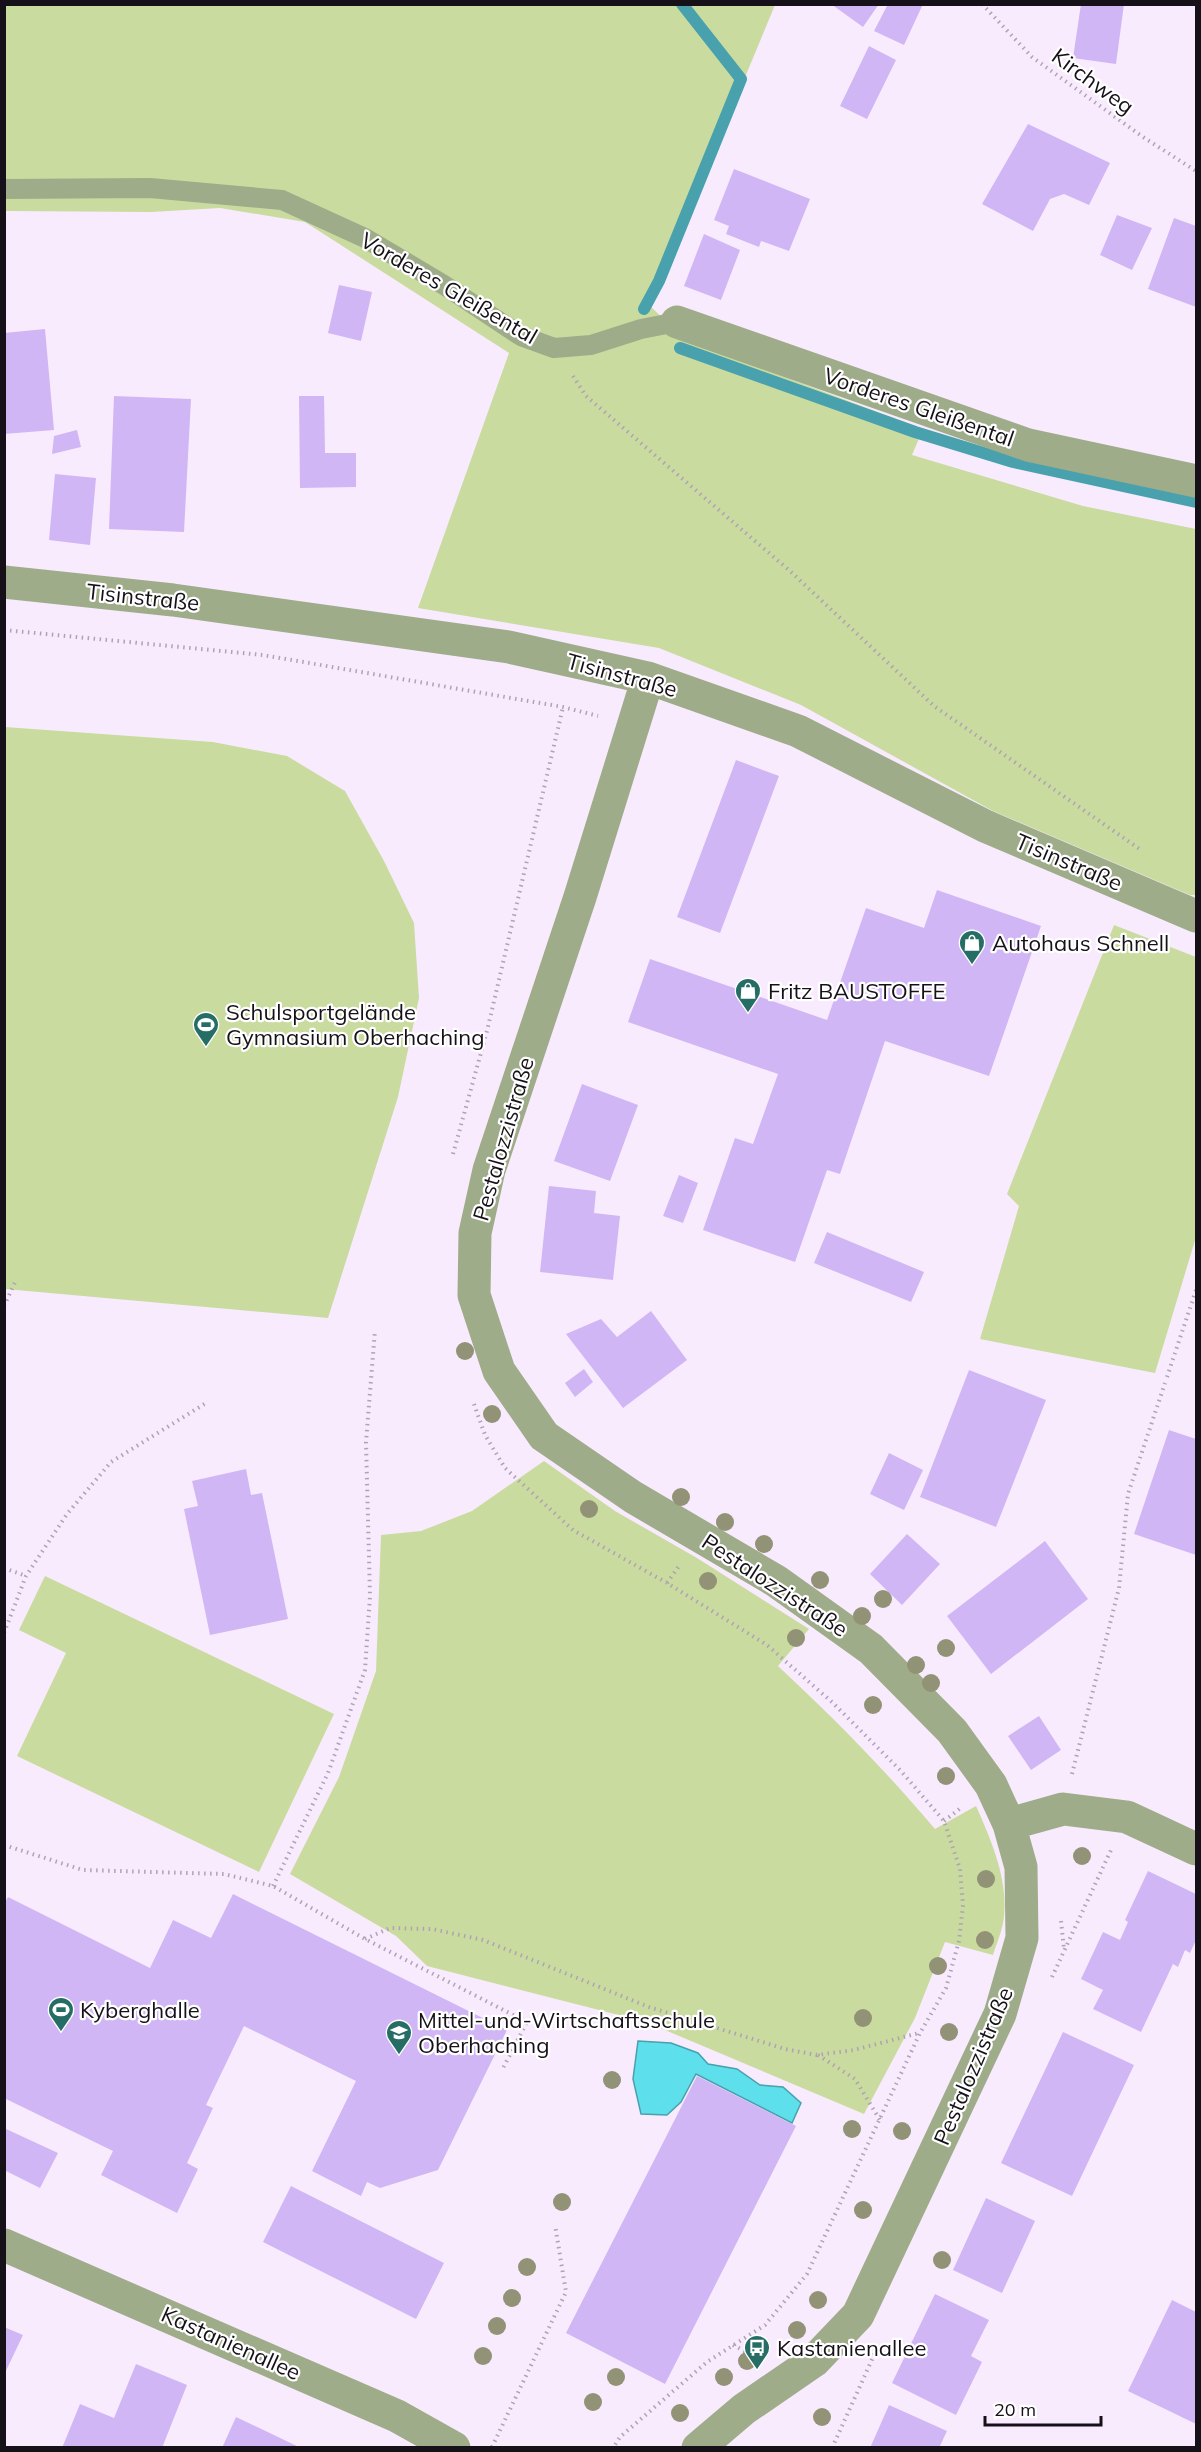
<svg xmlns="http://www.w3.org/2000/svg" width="1201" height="2452" font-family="Mulish,sans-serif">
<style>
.green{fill:#cadb9f}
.water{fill:#5ddfec;stroke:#48a1ac;stroke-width:1.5}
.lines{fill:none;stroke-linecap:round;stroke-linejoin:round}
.stream{stroke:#48a1ac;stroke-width:12}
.building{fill:#d1b6f5}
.path{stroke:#afa3b3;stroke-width:4;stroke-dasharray:1.5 4.5;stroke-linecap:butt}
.lane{stroke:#9fac89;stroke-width:20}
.street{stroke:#9fac89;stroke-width:33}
.tree{fill:#919276}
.labels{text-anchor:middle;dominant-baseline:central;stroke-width:4.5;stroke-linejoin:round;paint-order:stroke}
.street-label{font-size:22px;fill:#161018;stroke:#fff}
.poi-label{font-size:22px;fill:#161018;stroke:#fff;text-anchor:start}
</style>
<rect width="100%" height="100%" fill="#f9ebfe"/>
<path class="green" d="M 5,5 L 775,5 L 650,306 L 686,340 L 923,429 L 912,455 L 1083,506 L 1196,529 L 1196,895 L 1190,895 L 993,811 L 801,705 L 659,648 L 418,608 L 509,353 L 305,222 L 220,208 L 151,212 L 5,211 Z
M 5,727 L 213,742 L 287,756 L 345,791 L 384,861 L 414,923 L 419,998 L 398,1097 L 328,1318 L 5,1289 Z
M 1114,925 L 1196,957 L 1196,1237 L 1155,1373 L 980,1339 L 1019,1206 L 1007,1194 Z
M 544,1461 L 615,1511 L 697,1558 L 809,1629 L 778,1666 C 834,1718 886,1771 935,1829 L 976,1806 C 992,1842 1010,1883 1003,1923 C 1001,1934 996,1945 993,1955 L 945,1942 L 915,2018 L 864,2114 L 646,2022 L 427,1966 L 396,1936 L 290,1874 L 339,1777 L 376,1671 L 381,1535 L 421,1531 L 472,1511 Z
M 45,1576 L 334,1714 L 259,1872 L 17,1756 L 66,1653 L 19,1630 Z"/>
<path class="water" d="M 638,2041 L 671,2043 L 698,2053 L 708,2064 L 737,2069 L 760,2085 L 783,2087 L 801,2103 L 792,2123 L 696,2074 L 681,2102 L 667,2115 L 641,2114 L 633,2079 Z"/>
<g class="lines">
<path class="stream" d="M 644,309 L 659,281 L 741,79 L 682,4
M 680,348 L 915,432 L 1013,462 L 1196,502"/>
</g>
<path class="building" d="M 831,4 L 879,4 L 863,27 Z
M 888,4 L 923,4 L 904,45 L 874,31 Z
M 1081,4 L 1124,4 L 1116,64 L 1073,58 Z
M 869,46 L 896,60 L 867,119 L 840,106 Z
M 1028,124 L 1110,163 L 1089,205 L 1064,194 L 1050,199 L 1033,231 L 982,204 Z
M 734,169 L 810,199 L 789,251 L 761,241 L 759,247 L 726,234 L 729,226 L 714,220 Z
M 1117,215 L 1152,228 L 1132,270 L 1100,255 Z
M 1174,218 L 1196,226 L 1196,307 L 1148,289 Z
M 704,234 L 740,250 L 721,300 L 684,286 Z
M 339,285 L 372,292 L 361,341 L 328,333 Z
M 45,329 L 54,430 L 4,434 L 4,333 Z
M 114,396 L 191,399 L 184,532 L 109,529 Z
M 299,396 L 324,396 L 325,453 L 356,453 L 356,487 L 300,488 Z
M 77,430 L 81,447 L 52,454 L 54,436 Z
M 55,474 L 96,478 L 90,545 L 49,540 Z
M 736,760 L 779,776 L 720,933 L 677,917 Z
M 937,890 L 1041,926 L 989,1076 L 885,1041 L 840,1174 L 827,1170 L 795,1262 L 703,1230 L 735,1138 L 753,1144 L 778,1074 L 628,1022 L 650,959 L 827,1020 L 866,908 L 924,928 Z
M 582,1084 L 638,1105 L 610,1181 L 554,1161 Z
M 679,1175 L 698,1183 L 683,1223 L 663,1216 Z
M 549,1186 L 596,1191 L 594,1213 L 620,1216 L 613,1280 L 540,1272 Z
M 827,1232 L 924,1272 L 911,1302 L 814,1263 Z
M 651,1311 L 687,1360 L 623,1408 L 566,1334 L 601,1319 L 617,1337 Z
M 584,1369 L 593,1382 L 575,1397 L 565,1383 Z
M 969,1370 L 1046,1400 L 996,1527 L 920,1497 Z
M 1169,1430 L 1196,1439 L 1196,1555 L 1134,1534 Z
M 889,1453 L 923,1470 L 904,1510 L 870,1494 Z
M 246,1469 L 251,1495 L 262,1493 L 288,1619 L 210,1635 L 184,1509 L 198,1506 L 192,1481 Z
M 907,1534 L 940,1564 L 902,1605 L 870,1574 Z
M 1045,1541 L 1088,1599 L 991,1674 L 947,1616 Z
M 1039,1716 L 1061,1750 L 1031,1770 L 1008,1736 Z
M 1148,1871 L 1196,1894 L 1196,1940 L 1190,1953 L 1185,1950 L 1178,1967 L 1173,1964 L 1141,2032 L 1093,2009 L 1103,1990 L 1081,1979 L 1103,1932 L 1120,1940 L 1128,1922 L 1125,1920 Z
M 233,1894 L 507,2030 L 438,2170 L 380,2188 L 367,2182 L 361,2196 L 312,2171 L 356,2081 L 244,2026 L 206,2105 L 213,2108 L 187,2163 L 198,2169 L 177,2213 L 101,2175 L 113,2151 L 4,2098 L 4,1904 L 8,1897 L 150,1968 L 173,1920 L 211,1938 Z
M 1063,2032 L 1134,2065 L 1072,2196 L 1001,2163 Z
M 697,2076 L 796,2126 L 665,2384 L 566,2333 Z
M 4,2128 L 58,2153 L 40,2188 L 4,2170 Z
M 291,2186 L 444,2263 L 416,2319 L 263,2242 Z
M 986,2198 L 1035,2221 L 1002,2293 L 953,2270 Z
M 935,2294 L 989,2320 L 971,2356 L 982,2362 L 956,2415 L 892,2383 Z
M 1172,2300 L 1196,2312 L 1196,2424 L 1128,2391 Z
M 4,2327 L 23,2335 L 4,2375 Z
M 136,2364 L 187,2385 L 162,2448 L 62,2448 L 80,2404 L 114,2418 Z
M 889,2405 L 947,2431 L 939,2448 L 870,2448 Z
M 236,2417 L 301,2448 L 222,2448 Z"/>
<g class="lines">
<path class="path" d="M 982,4 L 1032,57 L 1143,137 L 1196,171
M 573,376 L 586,396 L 790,571 L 934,706 L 1141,850
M 4,630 L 263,655 L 563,707 L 598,716
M 453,1154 L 487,1031 L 563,707
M 4,1306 L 16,1280
M 1167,1377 L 1196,1290
M 474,1404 L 485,1435 L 505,1468 L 573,1530 L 667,1583 L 767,1645 L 833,1703 L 900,1770 L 944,1821 L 960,1869 L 963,1905 L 959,1941 L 946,1988 L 920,2033 L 807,2274 L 765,2325 L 707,2362 L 620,2437 L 613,2448
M 4,1568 L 26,1576
M 667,1583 L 679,1566
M 4,1633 L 26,1576 L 67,1514 L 111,1462 L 206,1403
M 1072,1774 L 1119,1588 L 1128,1494 L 1165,1383
M 944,1821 L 962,1807
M 4,1845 L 83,1870 L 224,1874 L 273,1886 L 365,1939 L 527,2022 L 502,2070
M 273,1886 L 328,1773 L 365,1670 L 370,1596 L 366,1442 L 375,1330
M 1061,1921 L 1064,1949
M 365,1939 L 390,1928 L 432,1929 L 483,1940 L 649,2007 L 785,2049 L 817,2055 L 854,2050 L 919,2033
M 1052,1977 L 1111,1850
M 818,2055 L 855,2079 L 880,2120
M 733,2345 L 755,2357
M 492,2447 L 566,2292 L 555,2225
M 832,2448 L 875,2353"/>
<path class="lane" d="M 4,189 L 150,188 L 282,200 L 365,238 L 444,285 L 521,336 L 554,348 L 591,345 L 641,329 L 677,322"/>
<path class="street" d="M 677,322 L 1028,445 L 1196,481
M 4,582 L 173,600 L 509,647 L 648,678 L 798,731 L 985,826 L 1196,916
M 648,678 L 580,897 L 489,1170 L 475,1233 L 474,1295 L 499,1371 L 544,1436 L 633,1497 L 776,1581 L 871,1649 L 952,1731 L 991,1785 L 1009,1824 L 1021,1867 L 1022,1938 L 1000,2014 L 858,2315 L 814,2361 L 744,2409 L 698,2448
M 1009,1824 L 1063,1809 L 1127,1817 L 1196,1849
M 4,2245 L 397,2416 L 454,2448"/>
</g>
<g class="tree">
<circle cx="465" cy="1351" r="9"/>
<circle cx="492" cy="1414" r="9"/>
<circle cx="681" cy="1497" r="9"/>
<circle cx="589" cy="1509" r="9"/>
<circle cx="725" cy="1522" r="9"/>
<circle cx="764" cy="1544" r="9"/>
<circle cx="820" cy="1580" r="9"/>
<circle cx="708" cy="1581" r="9"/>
<circle cx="883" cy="1599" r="9"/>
<circle cx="862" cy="1616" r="9"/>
<circle cx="796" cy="1638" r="9"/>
<circle cx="946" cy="1648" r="9"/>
<circle cx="916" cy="1665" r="9"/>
<circle cx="931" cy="1683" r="9"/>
<circle cx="873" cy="1705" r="9"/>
<circle cx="946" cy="1776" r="9"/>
<circle cx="1082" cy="1856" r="9"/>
<circle cx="986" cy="1879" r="9"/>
<circle cx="985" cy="1940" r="9"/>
<circle cx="938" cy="1966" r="9"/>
<circle cx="863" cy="2018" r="9"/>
<circle cx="949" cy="2032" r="9"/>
<circle cx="612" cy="2080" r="9"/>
<circle cx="852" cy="2129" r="9"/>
<circle cx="902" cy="2131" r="9"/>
<circle cx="562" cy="2202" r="9"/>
<circle cx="863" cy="2210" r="9"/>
<circle cx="942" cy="2260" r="9"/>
<circle cx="527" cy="2267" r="9"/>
<circle cx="512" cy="2298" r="9"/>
<circle cx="818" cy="2300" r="9"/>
<circle cx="497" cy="2326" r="9"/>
<circle cx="797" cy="2330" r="9"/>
<circle cx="483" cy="2356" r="9"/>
<circle cx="747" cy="2361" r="9"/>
<circle cx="616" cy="2377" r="9"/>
<circle cx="724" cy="2377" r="9"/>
<circle cx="593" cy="2402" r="9"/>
<circle cx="680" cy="2413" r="9"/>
<circle cx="822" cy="2417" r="9"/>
</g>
<defs>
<symbol id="shop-pin" viewBox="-11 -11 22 30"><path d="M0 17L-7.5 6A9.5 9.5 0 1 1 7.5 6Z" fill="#266e65" stroke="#fff"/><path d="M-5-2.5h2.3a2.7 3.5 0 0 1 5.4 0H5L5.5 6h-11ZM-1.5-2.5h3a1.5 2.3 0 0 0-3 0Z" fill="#fff"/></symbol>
<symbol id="stadium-pin" viewBox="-11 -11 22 30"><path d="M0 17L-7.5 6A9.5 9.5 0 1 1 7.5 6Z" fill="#266e65" stroke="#fff"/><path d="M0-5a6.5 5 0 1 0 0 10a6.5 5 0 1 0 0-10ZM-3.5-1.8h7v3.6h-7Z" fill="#fff"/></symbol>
<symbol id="school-pin" viewBox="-11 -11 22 30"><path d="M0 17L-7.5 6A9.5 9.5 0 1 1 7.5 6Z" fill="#266e65" stroke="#fff"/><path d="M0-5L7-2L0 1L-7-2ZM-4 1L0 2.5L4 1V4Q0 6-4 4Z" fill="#fff"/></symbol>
<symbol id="bus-pin" viewBox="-11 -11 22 30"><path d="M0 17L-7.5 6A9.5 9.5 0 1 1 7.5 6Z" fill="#266e65" stroke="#fff"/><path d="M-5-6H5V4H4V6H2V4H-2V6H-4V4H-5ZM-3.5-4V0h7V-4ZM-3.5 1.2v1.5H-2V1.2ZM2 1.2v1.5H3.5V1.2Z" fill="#fff"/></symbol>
</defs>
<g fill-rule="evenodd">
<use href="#shop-pin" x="957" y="928" width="30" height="40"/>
<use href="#shop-pin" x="733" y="976" width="30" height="40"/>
<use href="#stadium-pin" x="191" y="1010" width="30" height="40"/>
<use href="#stadium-pin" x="46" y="1995" width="30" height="40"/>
<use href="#school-pin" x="384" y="2018" width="30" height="40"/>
<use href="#bus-pin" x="742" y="2333" width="30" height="40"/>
</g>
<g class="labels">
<g class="street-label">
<text transform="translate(1093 81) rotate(36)">Kirchweg</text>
<text transform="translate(449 288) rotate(30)">Vorderes Gleißental</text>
<text transform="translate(919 407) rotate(19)">Vorderes Gleißental</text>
<text transform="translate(143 597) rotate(6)">Tisinstraße</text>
<text transform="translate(622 675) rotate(15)">Tisinstraße</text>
<text transform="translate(1069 862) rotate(23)">Tisinstraße</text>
<text transform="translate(503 1139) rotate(-74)">Pestalozzistraße</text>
<text transform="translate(775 1585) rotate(33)">Pestalozzistraße</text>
<text transform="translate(973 2066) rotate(-67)">Pestalozzistraße</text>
<text transform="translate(231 2343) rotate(24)">Kastanienallee</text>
</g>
<g class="poi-label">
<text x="992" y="943">Autohaus Schnell</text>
<text x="768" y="991">Fritz BAUSTOFFE</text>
<text x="226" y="1012">Schulsportgelände<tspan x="226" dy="25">Gymnasium Oberhaching</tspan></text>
<text x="80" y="2010">Kyberghalle</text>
<text x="418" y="2020">Mittel-und-Wirtschaftsschule<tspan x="418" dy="25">Oberhaching</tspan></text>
<text x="777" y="2348">Kastanienallee</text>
</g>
</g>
<rect width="1201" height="2452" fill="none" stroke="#161018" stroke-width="12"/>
<path d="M985 2416v9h116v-9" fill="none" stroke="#161018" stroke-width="3"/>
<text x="994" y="2416" font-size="18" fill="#161018" stroke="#ffffff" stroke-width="4.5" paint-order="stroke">20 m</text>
</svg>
